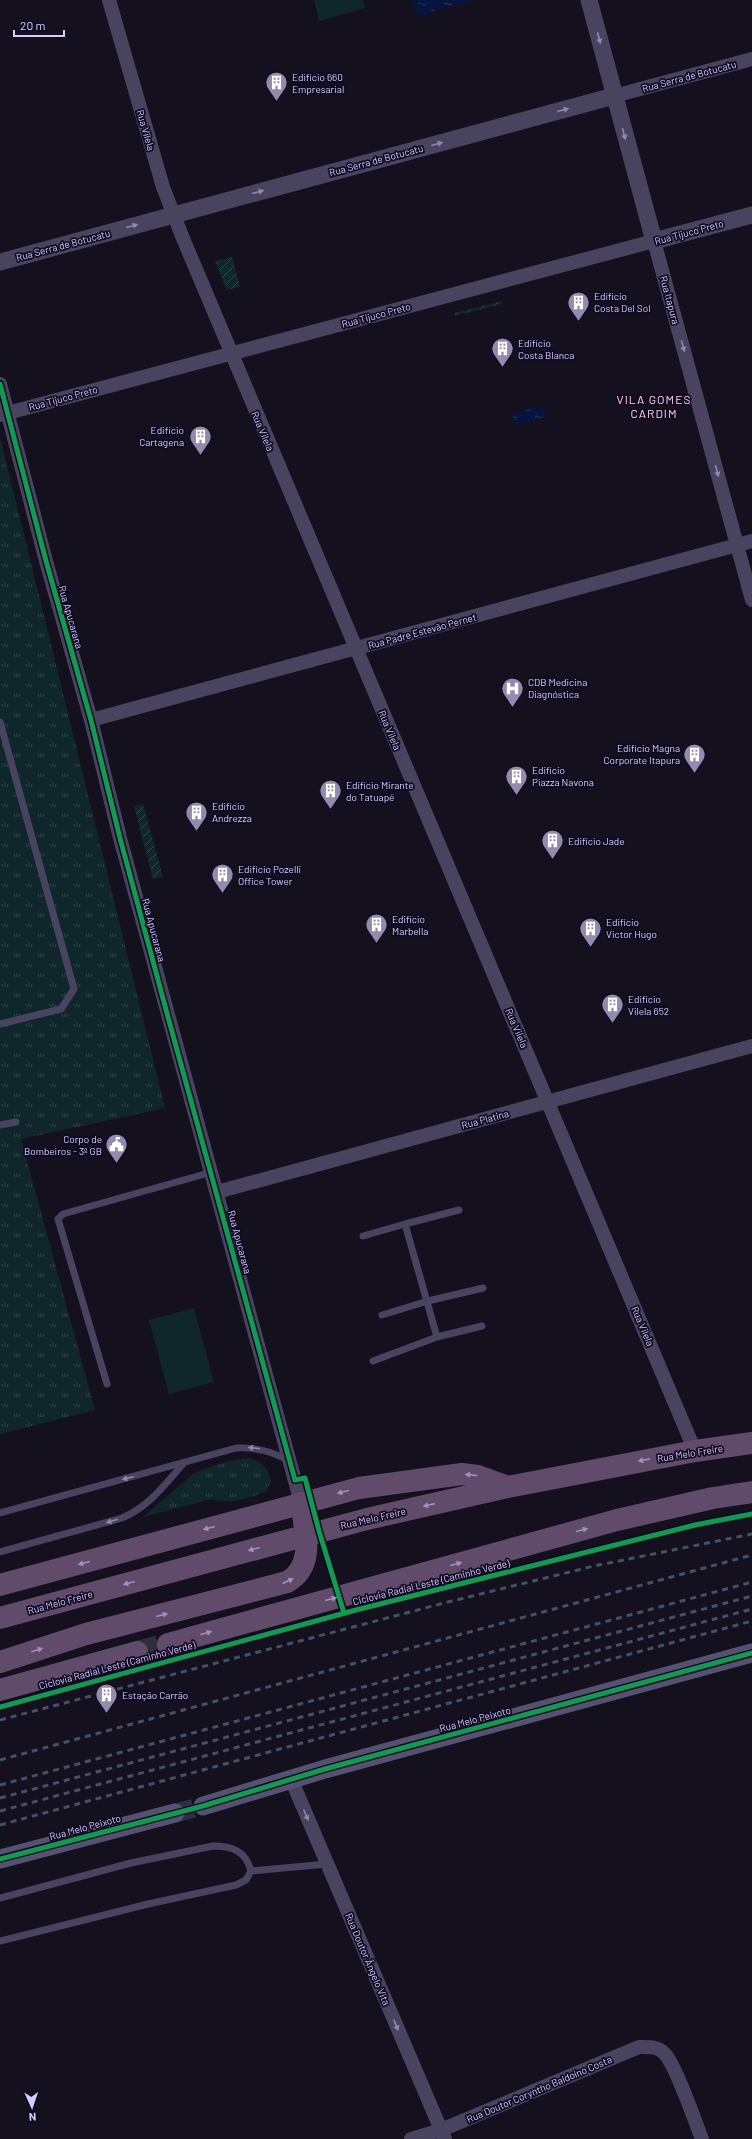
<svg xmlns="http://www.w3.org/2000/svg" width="752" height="2139" font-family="Barlow,sans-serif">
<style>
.grass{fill:#0f272b}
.park{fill:url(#park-tufts)}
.garden{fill:url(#garden-furrows)}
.water{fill:url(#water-ripples)}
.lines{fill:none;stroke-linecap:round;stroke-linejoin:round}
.secondary-tunnel{stroke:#312c3f;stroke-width:19;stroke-dasharray:19 10;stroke-linecap:butt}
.trunk-tunnel{stroke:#312c3f;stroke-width:22;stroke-dasharray:22 11;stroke-linecap:butt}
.service{stroke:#48445f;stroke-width:7}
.minor{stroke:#48445f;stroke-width:14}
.tertiary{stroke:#48445f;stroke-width:17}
.secondary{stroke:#555171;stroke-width:19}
.trunk{stroke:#604c6a;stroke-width:22}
.rail{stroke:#415268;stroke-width:3;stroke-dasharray:6 5;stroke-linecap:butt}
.cycleway-casing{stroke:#110b22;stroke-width:8}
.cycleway{stroke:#139951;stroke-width:5}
.oneway{fill:#9088af}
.oneway2{fill:#a192bc}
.labels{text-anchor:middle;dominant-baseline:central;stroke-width:3.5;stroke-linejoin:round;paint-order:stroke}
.street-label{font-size:10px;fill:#d7ccff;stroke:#110b22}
.poi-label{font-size:10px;fill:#d7ccff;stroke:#110b22;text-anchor:start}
.quarter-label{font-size:12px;letter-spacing:1px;fill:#ffcee9;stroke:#110b22}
</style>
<defs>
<pattern id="park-tufts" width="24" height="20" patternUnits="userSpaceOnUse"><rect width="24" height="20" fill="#0f272b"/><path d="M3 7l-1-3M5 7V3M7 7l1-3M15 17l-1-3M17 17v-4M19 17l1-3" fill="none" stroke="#31454b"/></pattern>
<pattern id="garden-furrows" width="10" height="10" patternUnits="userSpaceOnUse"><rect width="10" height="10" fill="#0f272b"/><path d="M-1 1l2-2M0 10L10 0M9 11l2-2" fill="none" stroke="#31454b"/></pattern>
<pattern id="water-ripples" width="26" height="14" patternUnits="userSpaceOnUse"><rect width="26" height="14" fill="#06153f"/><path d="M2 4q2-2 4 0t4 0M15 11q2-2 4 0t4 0" fill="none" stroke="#2a365c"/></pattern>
</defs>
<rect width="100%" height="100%" fill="#14101d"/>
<path class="grass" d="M 314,0 L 363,0 L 365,8 L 319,21 Z
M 194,1308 L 214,1382 L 169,1394 L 149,1320 Z"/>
<path class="park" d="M 0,437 L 165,1108 L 21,1139 L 95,1410 L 0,1434 Z
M 250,1458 C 264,1463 268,1468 271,1482 L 265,1492 C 248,1498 230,1505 212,1499 L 143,1517 L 195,1472 L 232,1460 Z"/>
<path class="garden" d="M 232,256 L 240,287 L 227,290 L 215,262 Z
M 502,301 L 503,304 L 455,316 L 454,313 Z
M 143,804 L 163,877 L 153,879 L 134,806 Z"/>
<path class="water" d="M 414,0 L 476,0 L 435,10 L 430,16 L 419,15 L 414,6 Z
M 543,406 L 545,417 L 515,425 L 512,414 Z"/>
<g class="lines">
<path class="secondary-tunnel" d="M 175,1813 L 203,1806"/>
<path class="trunk-tunnel" d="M 137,1652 L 168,1644"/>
<path class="service" d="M 0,722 L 74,989 L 61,1009 L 0,1024
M 0,1125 L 16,1122
M 363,1236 L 405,1224
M 382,1315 L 428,1301 L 483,1288
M 437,1337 L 482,1326
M 373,1361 L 437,1337 L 405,1224 L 459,1210
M 107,1384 L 58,1219 L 63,1214 L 212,1172
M 0,1513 L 236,1448 C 256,1447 271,1451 288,1460
M 0,1552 L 122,1518 C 149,1507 165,1484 184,1463
M 251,1871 L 327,1864
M 0,1898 L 131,1863 L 213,1846 C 232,1846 246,1851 251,1871 L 246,1880 L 236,1885 L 148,1904 L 0,1941"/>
<path class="minor" d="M 109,0 L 163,187 L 182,236 L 695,1451
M 614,96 L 752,59
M 0,384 L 46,561 L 91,720 L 120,838 L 301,1503
M 0,415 L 654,241 L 752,600
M 91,720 L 752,541
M 217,1192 L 752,1046
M 291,1779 L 445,2139
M 411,2139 L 441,2130 L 639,2047 C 649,2047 658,2046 665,2054 C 676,2066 695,2121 702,2139"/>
<path class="tertiary" d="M 589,0 L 654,241 L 752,215
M 0,262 L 614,96"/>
<path class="secondary" d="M 203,1806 L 325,1769 L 752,1653
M 0,1859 L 175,1813"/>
<path class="trunk" d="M 0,1585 L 359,1488 L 462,1474 L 478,1476 L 508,1487
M 0,1618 L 367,1519 L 508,1487 L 695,1451 L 752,1443
M 168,1644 L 617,1520 L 713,1498 L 752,1492
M 0,1662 L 86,1634 L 287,1582 C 316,1566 305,1530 301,1503
M 0,1690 L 137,1652"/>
<path class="rail" d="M 0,1720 L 444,1603 L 594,1566 L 752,1534
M 0,1760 L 752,1555
M 0,1785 L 752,1582
M 0,1798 L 752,1596
M 0,1811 L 752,1609
M 0,1825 L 752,1621"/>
<defs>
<path id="cycleway" d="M 0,384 L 46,561 L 91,720 L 120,838 L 168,1017 L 295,1480 L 305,1478 L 319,1531 L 344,1613
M 0,1707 L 356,1610 L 695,1525 L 752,1514
M 0,1859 L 203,1806 L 325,1769 L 752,1653"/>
</defs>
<use href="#cycleway" class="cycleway-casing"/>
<use href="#cycleway" class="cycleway"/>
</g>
<defs><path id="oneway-solid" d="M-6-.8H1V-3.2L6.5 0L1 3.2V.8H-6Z"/></defs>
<g class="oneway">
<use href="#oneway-solid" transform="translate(599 38) rotate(75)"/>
<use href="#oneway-solid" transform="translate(563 110) rotate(-15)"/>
<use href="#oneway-solid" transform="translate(624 134) rotate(75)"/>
<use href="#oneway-solid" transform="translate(437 144) rotate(-15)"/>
<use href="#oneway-solid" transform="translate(258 192) rotate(-15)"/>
<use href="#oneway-solid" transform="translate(132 226) rotate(-15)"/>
<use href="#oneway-solid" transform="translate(683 346) rotate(75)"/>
<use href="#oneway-solid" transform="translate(717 471) rotate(75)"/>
<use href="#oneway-solid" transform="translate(254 1448) rotate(-173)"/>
<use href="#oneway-solid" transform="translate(128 1478) rotate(165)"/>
<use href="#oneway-solid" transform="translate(112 1521) rotate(164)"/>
<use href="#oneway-solid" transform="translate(306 1815) rotate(67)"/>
<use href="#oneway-solid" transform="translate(396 2025) rotate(67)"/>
</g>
<g class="oneway2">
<use href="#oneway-solid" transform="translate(644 1460) rotate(169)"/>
<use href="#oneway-solid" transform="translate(471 1475) rotate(-174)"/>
<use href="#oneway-solid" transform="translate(343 1492) rotate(166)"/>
<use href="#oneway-solid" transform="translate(429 1505) rotate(167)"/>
<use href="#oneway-solid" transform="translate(209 1528) rotate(165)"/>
<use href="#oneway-solid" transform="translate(582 1530) rotate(-15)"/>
<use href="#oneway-solid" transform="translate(254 1549) rotate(165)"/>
<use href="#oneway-solid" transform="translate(84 1563) rotate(165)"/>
<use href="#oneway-solid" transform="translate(456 1564) rotate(-15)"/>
<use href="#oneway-solid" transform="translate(288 1581) rotate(-24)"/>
<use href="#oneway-solid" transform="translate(129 1583) rotate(165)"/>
<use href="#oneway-solid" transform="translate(331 1599) rotate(-15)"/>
<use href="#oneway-solid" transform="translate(162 1615) rotate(-14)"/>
<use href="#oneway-solid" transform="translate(206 1633) rotate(-16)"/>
<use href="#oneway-solid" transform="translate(37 1650) rotate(-18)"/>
</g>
<defs>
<symbol id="building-pin" viewBox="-11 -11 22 30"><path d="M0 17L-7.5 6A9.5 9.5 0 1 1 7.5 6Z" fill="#938ab0" stroke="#110b22"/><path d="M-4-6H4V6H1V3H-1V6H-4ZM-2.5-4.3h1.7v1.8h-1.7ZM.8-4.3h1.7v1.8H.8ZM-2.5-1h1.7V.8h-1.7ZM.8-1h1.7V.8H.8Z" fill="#fff"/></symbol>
<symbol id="hospital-pin" viewBox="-11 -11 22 30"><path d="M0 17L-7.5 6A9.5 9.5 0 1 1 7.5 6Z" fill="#938ab0" stroke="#110b22"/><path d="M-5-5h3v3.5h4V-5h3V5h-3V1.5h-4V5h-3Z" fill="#fff"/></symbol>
<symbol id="civic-pin" viewBox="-11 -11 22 30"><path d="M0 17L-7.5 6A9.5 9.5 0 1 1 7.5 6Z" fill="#938ab0" stroke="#110b22"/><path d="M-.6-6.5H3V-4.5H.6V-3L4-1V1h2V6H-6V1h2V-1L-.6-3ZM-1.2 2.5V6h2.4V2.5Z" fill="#fff"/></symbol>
</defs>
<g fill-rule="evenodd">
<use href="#building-pin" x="264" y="70" width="25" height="34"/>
<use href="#building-pin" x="566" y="290" width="25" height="34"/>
<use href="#building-pin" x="490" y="336" width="25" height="34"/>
<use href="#building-pin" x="188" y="424" width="25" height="34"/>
<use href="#hospital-pin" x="500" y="676" width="25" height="34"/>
<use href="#building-pin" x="682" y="742" width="25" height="34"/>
<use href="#building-pin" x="504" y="764" width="25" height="34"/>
<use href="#building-pin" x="318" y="778" width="25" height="34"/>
<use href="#building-pin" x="184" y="800" width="25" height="34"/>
<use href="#building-pin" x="540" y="828" width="25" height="34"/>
<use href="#building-pin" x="210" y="862" width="25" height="34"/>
<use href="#building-pin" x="364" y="912" width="25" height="34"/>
<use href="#building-pin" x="578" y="916" width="25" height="34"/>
<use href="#building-pin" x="600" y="992" width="25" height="34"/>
<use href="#civic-pin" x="104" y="1132" width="25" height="34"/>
<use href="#building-pin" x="94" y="1682" width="25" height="34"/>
</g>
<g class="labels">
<g class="street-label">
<text transform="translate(689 76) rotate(-15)">Rua Serra de Botucatu</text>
<text transform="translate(146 130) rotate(74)">Rua Vilela</text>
<text transform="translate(376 160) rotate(-15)">Rua Serra de Botucatu</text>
<text transform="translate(689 232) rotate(-15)">Rua Tijuco Preto</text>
<text transform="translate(63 245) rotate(-15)">Rua Serra de Botucatu</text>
<text transform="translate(670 300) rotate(75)">Rua Itapura</text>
<text transform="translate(376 315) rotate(-15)">Rua Tijuco Preto</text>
<text transform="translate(63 398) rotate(-15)">Rua Tijuco Preto</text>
<text transform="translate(263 431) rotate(67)">Rua Vilela</text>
<text transform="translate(71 617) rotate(74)">Rua Apucarana</text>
<text transform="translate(422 631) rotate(-15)">Rua Padre Estevão Pernet</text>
<text transform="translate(390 730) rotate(67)">Rua Vilela</text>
<text transform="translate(154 930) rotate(75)">Rua Apucarana</text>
<text transform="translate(517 1028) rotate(67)">Rua Vilela</text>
<text transform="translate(485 1119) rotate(-15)">Rua Platina</text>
<text transform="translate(240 1242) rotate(75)">Rua Apucarana</text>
<text transform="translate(643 1326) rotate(67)">Rua Vilela</text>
<text transform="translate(690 1453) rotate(-9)">Rua Melo Freire</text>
<text transform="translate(373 1518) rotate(-13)">Rua Melo Freire</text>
<text transform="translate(431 1582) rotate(-14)">Ciclovia Radial Leste (Caminho Verde)</text>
<text transform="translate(60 1602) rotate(-15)">Rua Melo Freire</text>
<text transform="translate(117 1665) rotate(-15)">Ciclovia Radial Leste (Caminho Verde)</text>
<text transform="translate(475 1719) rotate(-15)">Rua Melo Peixoto</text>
<text transform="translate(85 1827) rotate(-15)">Rua Melo Peixoto</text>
<text transform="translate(368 1959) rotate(67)">Rua Doutor Ângelo Vita</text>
<text transform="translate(539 2089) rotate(-23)">Rua Doutor Coryntho Baldoíno Costa</text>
</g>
<g class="poi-label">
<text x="292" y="77">Edifício 660<tspan x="292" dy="12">Empresarial</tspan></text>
<text x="594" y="296">Edifício<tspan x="594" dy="12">Costa Del Sol</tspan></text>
<text x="518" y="343">Edifício<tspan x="518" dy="12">Costa Blanca</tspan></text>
<text x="184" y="430" text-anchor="end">Edificio<tspan x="184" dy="12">Cartagena</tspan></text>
<text x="528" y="682">CDB Medicina<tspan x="528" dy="12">Diagnóstica</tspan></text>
<text x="680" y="748" text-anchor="end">Edifício Magna<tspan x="680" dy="12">Corporate Itapura</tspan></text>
<text x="532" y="770">Edifício<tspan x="532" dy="12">Piazza Navona</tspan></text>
<text x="346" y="785">Edifício Mirante<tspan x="346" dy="12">do Tatuapé</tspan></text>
<text x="212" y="806">Edifício<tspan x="212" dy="12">Andrezza</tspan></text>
<text x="568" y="841">Edifício Jade</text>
<text x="238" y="869">Edifício Pozelli<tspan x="238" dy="12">Office Tower</tspan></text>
<text x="392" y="919">Edifício<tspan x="392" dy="12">Marbella</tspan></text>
<text x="606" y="922">Edifício<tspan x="606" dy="12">Victor Hugo</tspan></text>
<text x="628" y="999">Edifício<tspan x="628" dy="12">Vilela 652</tspan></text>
<text x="102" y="1139" text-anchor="end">Corpo de<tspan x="102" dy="12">Bombeiros - 3º GB</tspan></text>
<text x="122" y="1695">Estação Carrão</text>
</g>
<g class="quarter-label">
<text x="654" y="399">VILA GOMES<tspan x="654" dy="14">CARDIM</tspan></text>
</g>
</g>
<g transform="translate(32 2107) rotate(177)" stroke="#110b22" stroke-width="3" paint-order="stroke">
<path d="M0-3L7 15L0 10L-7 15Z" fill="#d7ccff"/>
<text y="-6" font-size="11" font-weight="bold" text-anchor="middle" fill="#d7ccff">N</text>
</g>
<path d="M14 30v6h50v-6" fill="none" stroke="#d7ccff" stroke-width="2"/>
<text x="20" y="30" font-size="12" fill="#d7ccff" stroke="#110b22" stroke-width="3" paint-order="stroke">20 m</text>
</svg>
